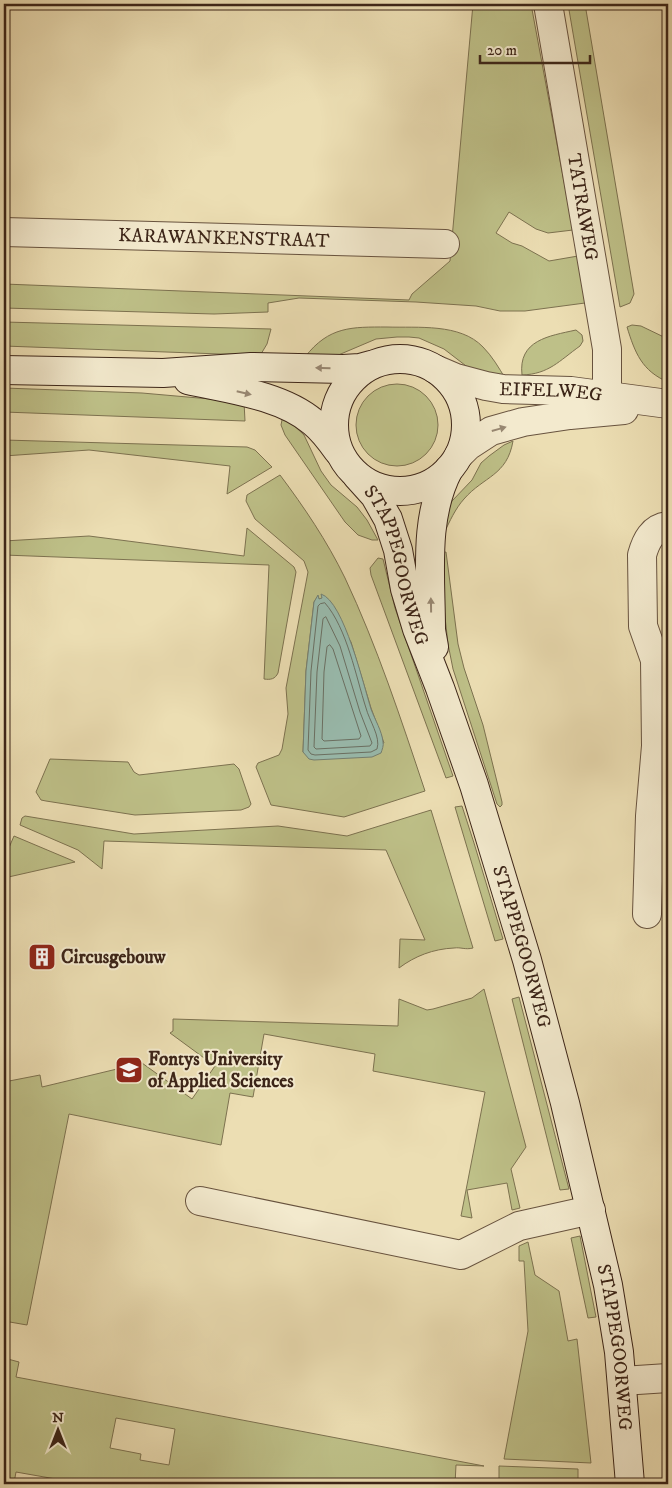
<svg xmlns="http://www.w3.org/2000/svg" width="672" height="1488" font-family="'IM FELL DW Pica',serif">
<style>
.green{fill:#bec088;stroke:#7d7250;fill-rule:evenodd}
.water{fill:#99bcaf;stroke:#748073}
.lines{fill:none;stroke-linecap:round;stroke-linejoin:round}
.shore{stroke:#6a7064;stroke-width:1}
.street-casing{stroke:#68533f;stroke-width:30}
.secondary-casing{stroke:#3c2518;stroke-width:30}
.street{stroke:#f3eace;stroke-width:28}
.secondary{stroke:#f3eace;stroke-width:28}
.oneway{fill:#988873}
.labels{text-anchor:middle;dominant-baseline:central;stroke-width:4;stroke-linejoin:round;paint-order:stroke}
.street-label{font-size:19px;fill:#3c2518;stroke:#f3eace}
.poi-label{font-size:19px;font-weight:bold;fill:#3c2518;stroke:#f3eace;text-anchor:start}
</style>
<rect width="100%" height="100%" fill="#ecdeb3"/>
<filter id="stains"><feTurbulence type="fractalNoise" baseFrequency=".004" numOctaves="4"/><feColorMatrix values="0 0 0 0 .2 0 0 0 0 .09 0 0 0 0 .02 0 0 0 .5 -.17"/></filter>
<radialGradient id="worn" r=".72"><stop offset=".6" stop-color="#630" stop-opacity="0"/><stop offset="1" stop-color="#630" stop-opacity=".3"/></radialGradient>
<path class="green" d="M 473,4 L 531,4 L 573,230 L 548,233 L 536,229 L 509,212 L 496,233 L 512,243 L 522,246 L 549,261 L 578,256 L 585,303 L 525,311 L 500,311 L 476,306 L 416,302 L 299,298 L 268,303 L 268,312 L 214,314 L 4,308 L 4,284 L 409,300 L 412,294 L 450,261 Z
M 568,4 L 585,4 L 634,294 L 630,303 L 620,307 Z
M 4,322 L 271,329 L 267,344 L 261,354 L 220,354 L 4,346 Z
M 632,325 L 641,326 L 668,339 L 668,382 C 642,371 635,353 627,327 Z
M 387,327 C 418,328 460,323 483,347 C 492,356 499,368 505,378 L 470,369 L 444,349 L 419,338 L 409,337 L 397,337 L 376,339 L 336,356 L 305,357 C 329,326 352,327 387,327 Z
M 576,330 L 582,335 L 583,341 L 580,346 C 559,361 549,374 522,375 C 518,340 549,336 576,330 Z
M356 425a41 41 0 1 1 82 0a41 41 0 1 1-82 0Z
M 4,388 L 142,393 L 244,402 L 245,421 L 4,412 Z
M 283,415 L 304,435 L 321,471 L 331,485 L 357,507 L 367,520 L 378,540 L 372,540 L 358,535 L 345,522 L 285,435 L 281,425 Z
M 4,440 L 247,447 L 255,450 L 272,467 L 227,494 L 230,466 L 89,450 L 4,456 Z
M 513,441 C 507,476 484,476 464,499 C 455,509 450,521 444,533 L 442,520 L 452,501 L 472,480 L 481,463 L 489,456 L 504,445 Z
M 280,475 C 304,507 327,541 345,578 C 377,646 401,719 425,791 L 344,817 L 271,805 L 256,767 L 258,763 L 279,755 L 282,749 L 288,714 L 286,688 L 308,572 L 304,561 L 255,519 L 246,501 L 247,495 ZM 318,596 L 319,599 L 322,598 L 351,642 L 371,708 L 384,743 L 303,752 L 306,671 L 314,602 Z
M 247,528 L 294,567 L 296,572 L 278,673 C 275,679 271,680 264,679 L 269,565 L 4,555 L 4,541 L 89,536 L 244,556 Z
M 446,552 L 458,644 L 464,668 L 483,725 L 502,802 L 502,805 L 500,807 L 497,804 L 453,669 L 448,644 L 438,553 Z
M 378,558 L 383,559 L 395,608 L 453,776 L 446,778 L 371,575 L 370,568 Z
M 50,759 L 128,762 L 134,772 L 139,775 L 234,764 L 239,769 L 251,804 L 249,807 L 241,810 L 135,815 L 46,801 L 41,800 L 36,792 Z
M 462,806 L 474,843 L 503,939 L 495,941 L 455,807 Z
M 431,810 L 473,948 C 465,950 461,947 454,948 C 433,949 415,956 399,968 L 400,939 L 425,940 L 386,850 L 104,841 L 102,869 L 78,850 L 20,825 L 22,818 L 25,816 L 134,834 L 278,826 L 347,836 Z
M 14,836 L 71,860 L 75,862 L 4,878 L 4,859 Z
M 484,989 L 526,1147 L 511,1169 L 520,1208 L 512,1210 L 507,1183 L 467,1190 L 472,1218 L 461,1216 L 485,1092 L 373,1071 L 375,1054 L 264,1034 L 253,1097 L 230,1093 L 221,1145 L 69,1114 L 27,1325 L 4,1321 L 4,1082 L 40,1075 L 42,1087 L 142,1063 L 192,1099 L 215,1066 L 170,1033 L 173,1031 L 173,1019 L 398,1026 L 399,999 L 427,1010 L 433,1009 L 472,998 Z
M 519,997 L 569,1189 L 560,1190 L 512,999 Z
M 580,1236 L 596,1317 L 588,1318 L 571,1238 Z
M 528,1242 L 535,1275 L 559,1291 L 568,1341 L 577,1339 L 591,1463 L 504,1459 L 528,1331 L 524,1261 L 519,1261 L 519,1246 Z
M 4,1358 L 19,1362 L 16,1377 L 484,1466 L 456,1465 L 455,1484 L 84,1484 L 16,1472 L 14,1483 L 4,1481 ZM 116,1418 L 175,1429 L 169,1465 L 140,1460 L 141,1454 L 110,1448 Z
M 499,1466 L 578,1469 L 578,1484 L 499,1484 Z"/>
<path class="water" d="M 321,594 C 344,601 364,687 371,709 C 375,720 382,731 383,742 C 384,745 382,750 381,753 L 372,757 L 314,760 L 309,759 L 303,752 L 306,671 L 314,602 L 318,595 L 319,599 L 322,598 Z"/>
<g class="lines">
<path class="shore" d="M 325,603 C 347,628 356,677 366,708 C 369,720 381,737 377,749 L 371,752 L 315,755 L 311,754 L 308,750 L 311,671 L 318,606 L 320,604 Z
M 326,617 L 340,646 L 360,712 L 372,743 L 370,746 L 316,749 L 314,747 L 317,672 L 323,619 Z
M 330,645 L 333,649 L 361,736 L 359,739 L 324,741 L 322,739 L 324,672 L 327,647 Z"/>
<defs>
<g id="street">
<path id="s1" d="M 548,4 L 607,349 L 607,411"/>
<path id="s2" d="M 4,232 L 445,244"/>
<path id="s3" d="M 435,369 L 456,378 L 486,386 L 503,389 L 571,391 L 668,404"/>
<path d="M 459,455 L 468,446 L 491,431 L 523,422 L 570,415 L 624,410"/>
<path d="M 647,914 L 650,816 L 656,746 L 655,660 L 643,626 L 642,555 C 646,541 652,528 668,526"/>
<path d="M 200,1201 L 461,1255 L 519,1226 L 591,1210"/>
<path d="M 622,1381 L 668,1378"/>
</g>
<g id="secondary">
<circle cx="400" cy="425" r="66"/>
<path d="M 4,370 L 163,373 L 251,367 L 343,369 L 360,368 L 371,365"/>
<path d="M 188,380 C 228,389 281,395 313,422 C 323,430 331,441 338,451"/>
<path id="s4" d="M 357,476 L 375,496 L 388,519 L 398,550 L 405,589 L 417,629 L 440,688 L 474,785 L 527,960 L 565,1103 L 608,1285 L 619,1352 L 630,1484"/>
<path d="M 434,647 L 431,630 C 431,576 423,518 449,469"/>
</g>
</defs>
<use href="#street" class="street-casing"/>
<use href="#secondary" class="secondary-casing"/>
<use href="#street" class="street"/>
<use href="#secondary" class="secondary"/>
</g>
<defs><path id="oneway-solid" d="M-6-.8H1V-3.2L6.5 0L1 3.2V.8H-6Z" transform="scale(1.25)"/></defs>
<g class="oneway">
<use href="#oneway-solid" transform="translate(323 368) rotate(-179)"/>
<use href="#oneway-solid" transform="translate(244 393) rotate(13)"/>
<use href="#oneway-solid" transform="translate(499 429) rotate(-16)"/>
<use href="#oneway-solid" transform="translate(431 605) rotate(-91)"/>
</g>
<defs>
<symbol id="building-square" viewBox="-11 -11 22 22"><rect x="-9" y="-9" width="18" height="18" rx="4" fill="#8f2418" stroke="#f3eace"/><path d="M-4-6H4V6H1V3H-1V6H-4ZM-2.5-4.3h1.7v1.8h-1.7ZM.8-4.3h1.7v1.8H.8ZM-2.5-1h1.7V.8h-1.7ZM.8-1h1.7V.8H.8Z" fill="#fff"/></symbol>
<symbol id="university-square" viewBox="-11 -11 22 22"><rect x="-9" y="-9" width="18" height="18" rx="4" fill="#8f2418" stroke="#f3eace"/><path d="M0-5L7-2L0 1L-7-2ZM-4 1L0 2.5L4 1V4Q0 6-4 4Z" fill="#fff"/></symbol>
</defs>
<g fill-rule="evenodd">
<use href="#building-square" x="26" y="941" width="32" height="32"/>
<use href="#university-square" x="113" y="1054" width="32" height="32"/>
</g>
<g class="labels">
<g class="street-label">
<text stroke="none"><textPath href="#s1" startOffset="206">TATRAWEG</textPath></text>
<text stroke="none"><textPath href="#s2" startOffset="220">KARAWANKENSTRAAT</textPath></text>
<text stroke="none"><textPath href="#s3" startOffset="119">EIFELWEG</textPath></text>
<text stroke="none"><textPath href="#s4" startOffset="100">STAPPEGOORWEG</textPath></text>
<text stroke="none"><textPath href="#s4" startOffset="502">STAPPEGOORWEG</textPath></text>
<text stroke="none"><textPath href="#s4" startOffset="914">STAPPEGOORWEG</textPath></text>
</g>
<g class="poi-label">
<text x="61" y="957">Circusgebouw</text>
<text x="148" y="1059">Fontys University<tspan x="148" dy="22">of Applied Sciences</tspan></text>
</g>
</g>
<rect width="672" height="1488" fill="none" stroke="#ecdeb3" stroke-width="20"/>
<rect x="5" y="5" width="662" height="1478" fill="none" stroke="#3c2518" stroke-width="2.5"/>
<rect x="10" y="10" width="652" height="1468" fill="none" stroke="#3c2518"/>
<g transform="translate(58 1430)" stroke="#f3eace" stroke-width="4" paint-order="stroke">
<path d="M0-4L9 19L0 12L-9 19Z" fill="#3c2518"/>
<text y="-8" font-size="14" font-weight="bold" text-anchor="middle" fill="#3c2518">N</text>
</g>
<path d="M480 55v8h110v-8" fill="none" stroke="#3c2518" stroke-width="2.5"/>
<text x="487" y="55" font-size="15" fill="#3c2518" stroke="#f3eace" stroke-width="4" paint-order="stroke">20 m</text>
<rect width="100%" height="100%" filter="url(#stains)"/>
<rect width="100%" height="100%" fill="url(#worn)"/>
</svg>
